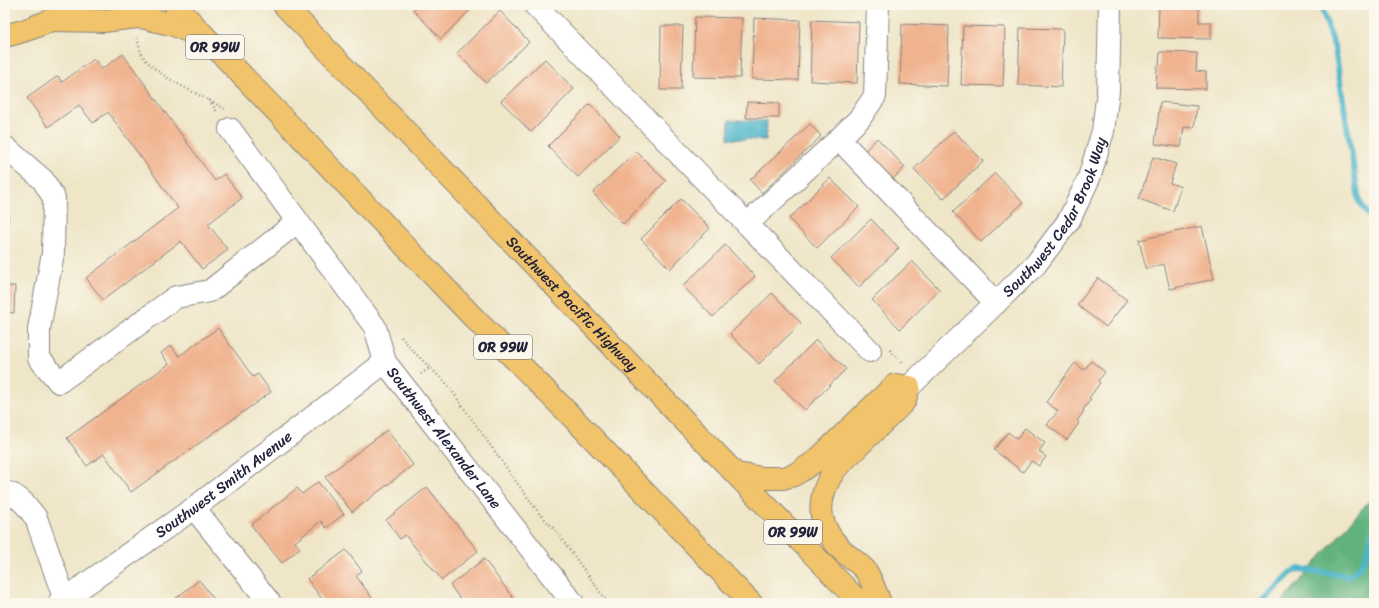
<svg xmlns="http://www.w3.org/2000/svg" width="1379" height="608" font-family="Sriracha,sans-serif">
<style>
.forest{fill:#62b27e;stroke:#426a5c}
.water{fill:#4cb5ca;stroke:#376c82}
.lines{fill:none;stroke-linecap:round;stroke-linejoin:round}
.stream{stroke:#4cb5ca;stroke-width:6}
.building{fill:#f0b38f}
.minor-casing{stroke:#888482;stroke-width:24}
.major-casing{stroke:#888482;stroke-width:24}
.highway-casing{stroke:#888482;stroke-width:24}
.path{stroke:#888482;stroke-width:2.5;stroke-dasharray:1 3;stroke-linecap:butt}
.minor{stroke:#fff;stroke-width:22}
.major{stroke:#f1c36a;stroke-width:22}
.highway{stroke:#f1c36a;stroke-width:22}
.labels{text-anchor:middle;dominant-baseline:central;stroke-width:3;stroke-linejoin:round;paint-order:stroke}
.shield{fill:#fbf7ec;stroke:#636270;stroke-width:1}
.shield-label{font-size:14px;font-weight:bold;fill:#22223b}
.street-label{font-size:15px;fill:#22223b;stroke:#fbf7ec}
</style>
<rect width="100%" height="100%" fill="#fbf7ec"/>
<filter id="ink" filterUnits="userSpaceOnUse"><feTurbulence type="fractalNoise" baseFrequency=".025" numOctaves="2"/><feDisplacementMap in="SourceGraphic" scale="8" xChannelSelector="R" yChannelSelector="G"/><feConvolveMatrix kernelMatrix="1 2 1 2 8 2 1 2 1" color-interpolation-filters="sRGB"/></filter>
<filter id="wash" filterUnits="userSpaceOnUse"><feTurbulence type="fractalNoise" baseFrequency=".012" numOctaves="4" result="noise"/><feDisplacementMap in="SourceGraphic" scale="16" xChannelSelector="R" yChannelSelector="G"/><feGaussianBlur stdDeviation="0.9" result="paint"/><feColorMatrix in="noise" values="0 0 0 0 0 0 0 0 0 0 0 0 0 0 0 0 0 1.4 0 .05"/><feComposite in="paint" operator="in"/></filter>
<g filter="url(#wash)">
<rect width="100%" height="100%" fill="#efe6c8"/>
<path class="forest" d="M 1374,495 L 1374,603 L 1281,603 Z"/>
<path class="water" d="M 729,120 L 767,121 L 766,140 L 728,139 Z"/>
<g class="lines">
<path class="stream" d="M 1321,5 L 1335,49 L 1359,201 L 1374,223
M 1260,603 L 1292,572 L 1299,569 L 1349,576 L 1360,567 L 1368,551 L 1374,528"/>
</g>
<g id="blocks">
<path class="building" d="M 418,5 L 475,5 L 441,39 L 413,10 Z
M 1159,5 L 1199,5 L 1199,22 L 1211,22 L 1211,39 L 1158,38 Z
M 500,11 L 529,42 L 486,83 L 457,53 Z
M 695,17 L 742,18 L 740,78 L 693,77 Z
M 754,18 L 800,20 L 798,80 L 752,79 Z
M 812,20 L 859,22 L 857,83 L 810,81 Z
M 902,24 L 949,26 L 947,86 L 900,84 Z
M 661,26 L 683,26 L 681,90 L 660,90 Z
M 963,26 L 1005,27 L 1003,86 L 961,85 Z
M 1020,28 L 1063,29 L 1061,87 L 1018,85 Z
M 1160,52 L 1197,53 L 1196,71 L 1206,72 L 1206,89 L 1156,88 L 1157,66 L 1159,66 Z
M 123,54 L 215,181 L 224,174 L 242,198 L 208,224 L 228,250 L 202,269 L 181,241 L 103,300 L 86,278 L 178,208 L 108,112 L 93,123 L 79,105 L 48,127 L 27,98 L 58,76 L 62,82 L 94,59 L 102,69 Z
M 545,59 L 574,89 L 531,132 L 501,101 Z
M 747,102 L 779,103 L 779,118 L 746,118 Z
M 1160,102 L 1197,106 L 1194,128 L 1184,127 L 1181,147 L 1155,144 Z
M 590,104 L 620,136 L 578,177 L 548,146 Z
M 810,124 L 821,136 L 762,193 L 750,180 Z
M 954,131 L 983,161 L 943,199 L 914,169 Z
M 877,138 L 905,167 L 893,179 L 865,151 Z
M 636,151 L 666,181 L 623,224 L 593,193 Z
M 1153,157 L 1176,164 L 1170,183 L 1181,187 L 1173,211 L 1139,199 Z
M 995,173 L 1023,203 L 981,242 L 953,212 Z
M 830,178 L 859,207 L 817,248 L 789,219 Z
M 5,195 L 9,195 L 8,224 L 5,224 Z
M 681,199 L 710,228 L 670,269 L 641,239 Z
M 871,219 L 899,248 L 859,287 L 831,258 Z
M 1202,226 L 1214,279 L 1170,289 L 1164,264 L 1146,269 L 1139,240 Z
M 725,245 L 755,276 L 713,317 L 683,286 Z
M 912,261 L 940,290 L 900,329 L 872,300 Z
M 1098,278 L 1127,300 L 1106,327 L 1077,305 Z
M 5,286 L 15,286 L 14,313 L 5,312 Z
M 772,293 L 801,323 L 759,364 L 730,334 Z
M 218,328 L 253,377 L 258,374 L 271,392 L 131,492 L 104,454 L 87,466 L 67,438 L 169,364 L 161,353 L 171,345 L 179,356 Z
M 816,340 L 846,369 L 805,410 L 775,381 Z
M 1091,361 L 1105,372 L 1098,381 L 1100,383 L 1089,398 L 1091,399 L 1083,410 L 1084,411 L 1077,421 L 1079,423 L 1067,440 L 1047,425 L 1058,411 L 1046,402 L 1075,363 L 1084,370 Z
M 1025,428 L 1045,443 L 1039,451 L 1046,457 L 1039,466 L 1031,461 L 1023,472 L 994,450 L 1008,432 L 1017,439 Z
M 387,430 L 413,465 L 352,512 L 325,477 Z
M 318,482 L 344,514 L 326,528 L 321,521 L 295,542 L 300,548 L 282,563 L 251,525 L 297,488 L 302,494 Z
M 427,487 L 478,551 L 442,580 L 405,535 L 400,539 L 386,520 Z
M 346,550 L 362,571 L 356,576 L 375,602 L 380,598 L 384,603 L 325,603 L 307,579 Z
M 484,559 L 517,603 L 463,603 L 450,585 Z
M 199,580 L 217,603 L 170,603 Z"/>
</g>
</g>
<g filter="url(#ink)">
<use href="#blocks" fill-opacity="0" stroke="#888482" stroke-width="1"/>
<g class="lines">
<defs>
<g id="minor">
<path d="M 535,5 L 870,351"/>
<path id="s1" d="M 230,129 L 375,327 L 385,362 L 573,603"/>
<path d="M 839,139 L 996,303"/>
<path d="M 5,147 L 43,180 L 54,198 L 53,253 L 39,329 L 39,358 L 59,382 L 176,297 L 210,291 L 297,222"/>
<path d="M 747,224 L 839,139 L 860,118 L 875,96 L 878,5"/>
<path id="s2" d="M 909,387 L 1036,264 L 1069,220 L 1089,178 L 1103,131 L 1108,91 L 1110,5"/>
<path d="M 5,492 C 20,496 27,506 36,518 L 66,603"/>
<path d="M 194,508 L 270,603"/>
<path id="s3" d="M 59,603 L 194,508 L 385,362"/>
</g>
<path id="major" d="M 5,36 C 34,29 55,19 81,5"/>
<g id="highway">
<path d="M 175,5 L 470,314 L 577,422 L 751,603"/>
<path id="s4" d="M 284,5 L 860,603"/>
<path d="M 53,20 L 103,21 L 138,17 L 150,19 L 174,25 L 200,36"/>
<path d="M 737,474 L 763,478 L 783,478 L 794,475 L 816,461 L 895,385 L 909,387 L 904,402 L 836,468 C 814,500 816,527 846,554 C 852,559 860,564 865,570 C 870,576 877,595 880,603"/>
</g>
</defs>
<use href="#minor" class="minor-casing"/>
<use href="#major" class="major-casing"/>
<use href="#highway" class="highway-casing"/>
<path class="path" d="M 137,38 C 139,44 139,50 143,56 C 157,78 202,95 225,109
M 209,100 L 218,113
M 401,337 L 415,353 L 447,384 L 517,483 L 539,513 L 556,531 L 608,603
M 890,350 L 904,364
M 421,374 L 431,367"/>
<use href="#minor" class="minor"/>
<use href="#major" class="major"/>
<use href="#highway" class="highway"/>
</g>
</g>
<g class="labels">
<g class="shield">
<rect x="186" y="35" width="58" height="24" rx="3"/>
<rect x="474" y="335" width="58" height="24" rx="3"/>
<rect x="764" y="520" width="58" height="24" rx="3"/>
</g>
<g class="shield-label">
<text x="215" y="47">OR 99W</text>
<text x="503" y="347">OR 99W</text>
<text x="793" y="532">OR 99W</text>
</g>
<g class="street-label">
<text stroke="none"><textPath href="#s2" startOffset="227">Southwest Cedar Brook Way</textPath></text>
<text stroke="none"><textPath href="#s4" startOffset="415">Southwest Pacific Highway</textPath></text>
<text stroke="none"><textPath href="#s1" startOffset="378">Southwest Alexander Lane</textPath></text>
<text stroke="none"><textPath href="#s3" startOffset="203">Southwest Smith Avenue</textPath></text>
</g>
</g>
<rect width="1379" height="608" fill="none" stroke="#fbf7ec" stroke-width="20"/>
</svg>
